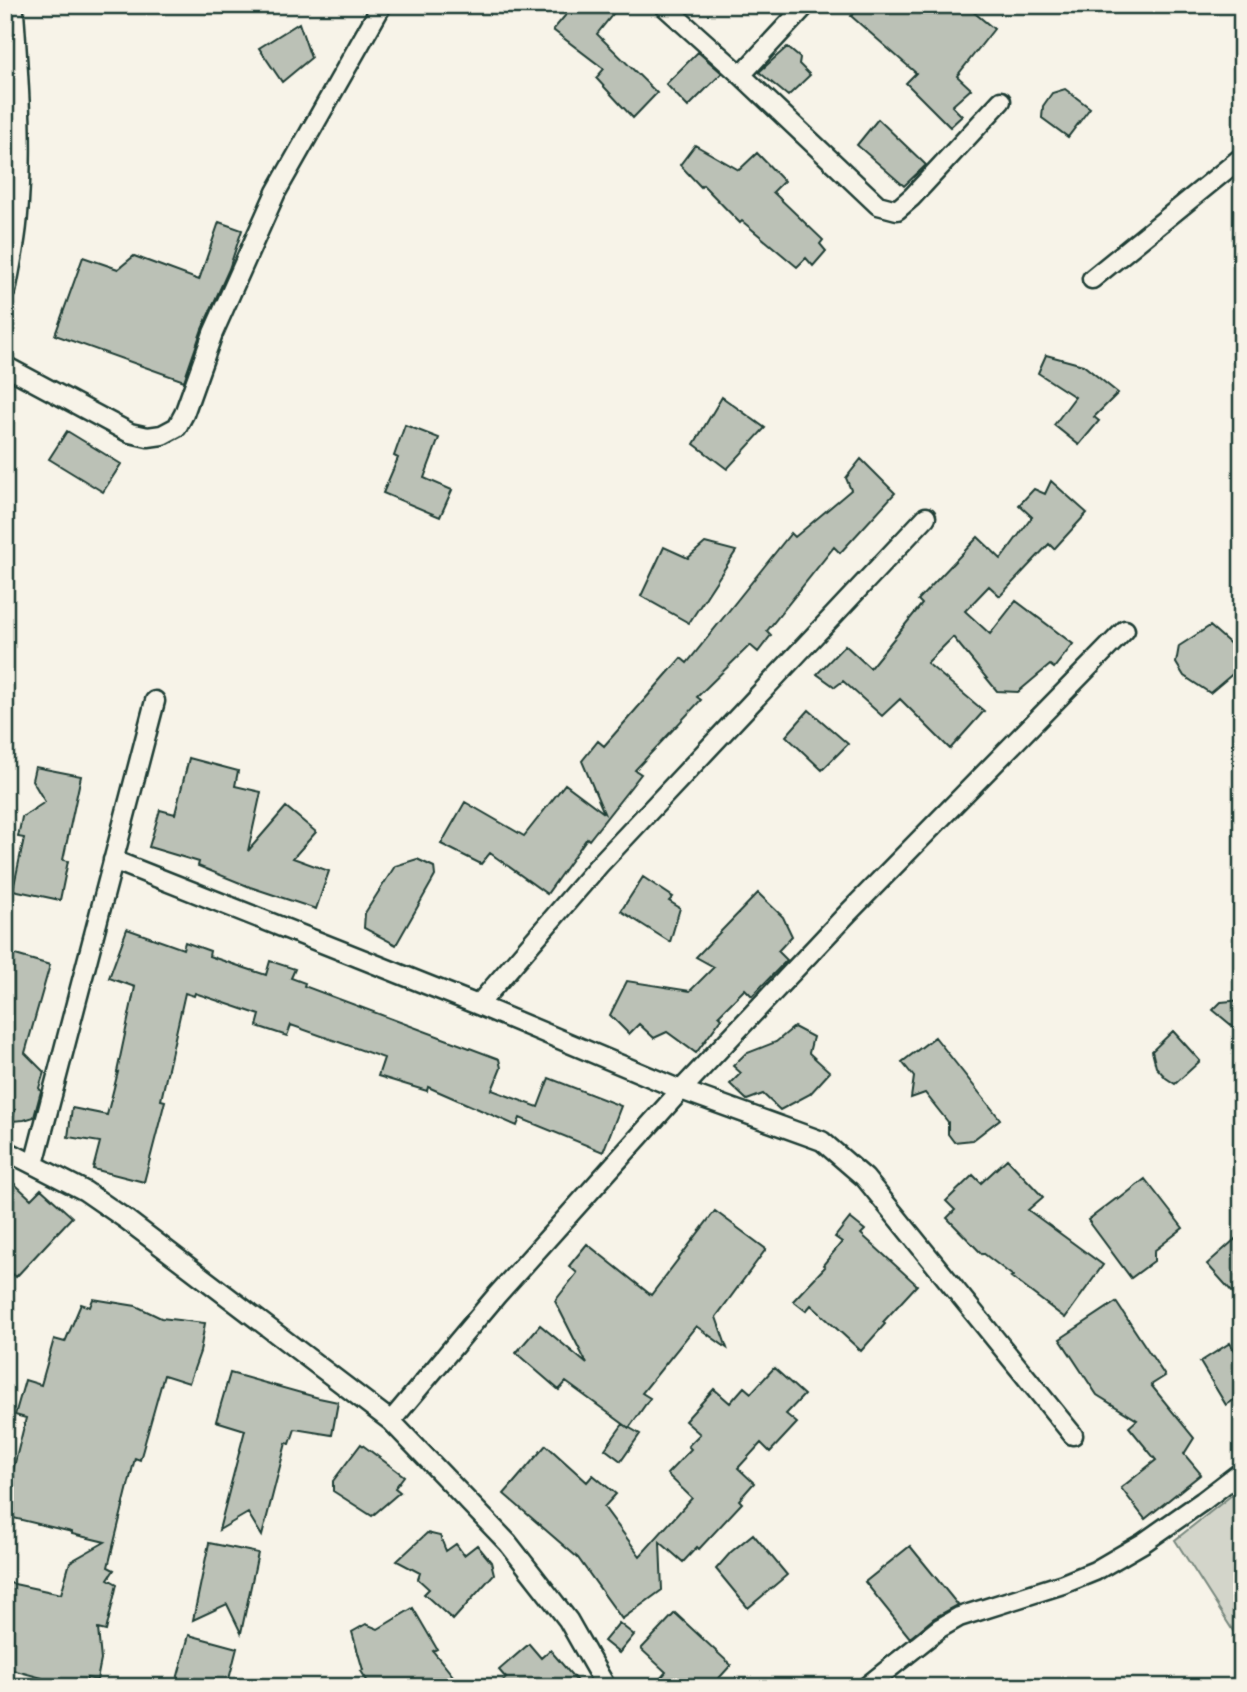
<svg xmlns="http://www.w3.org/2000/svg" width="1247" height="1692" font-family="'Comic Neue',sans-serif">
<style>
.green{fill:#d3d5ca;stroke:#79897f;stroke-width:2}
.building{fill:#bbc1b6;stroke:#1f3d34;stroke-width:2}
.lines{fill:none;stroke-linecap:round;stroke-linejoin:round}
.minor-casing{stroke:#1f3d34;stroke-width:23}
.tertiary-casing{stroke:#1f3d34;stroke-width:26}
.minor{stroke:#f7f3e8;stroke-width:18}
.tertiary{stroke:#f7f3e8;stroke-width:21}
</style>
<rect width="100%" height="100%" fill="#f7f3e8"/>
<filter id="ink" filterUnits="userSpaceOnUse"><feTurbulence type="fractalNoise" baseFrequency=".0143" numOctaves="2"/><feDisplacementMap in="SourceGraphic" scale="14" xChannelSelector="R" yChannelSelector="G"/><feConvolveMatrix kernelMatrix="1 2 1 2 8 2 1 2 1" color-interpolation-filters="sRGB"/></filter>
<g filter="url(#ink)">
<path class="green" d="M 1242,1487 L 1242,1645 L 1175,1540 Z"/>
<path class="building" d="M 574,5 L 620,5 L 597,34 L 657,93 L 633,118 L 596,78 L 604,69 L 553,30 Z
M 864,5 L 965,5 L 994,29 L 957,76 L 971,89 L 952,106 L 962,116 L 950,127 L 906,83 L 916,73 L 851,16 Z
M 299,23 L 311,58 L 282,82 L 259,48 Z
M 787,47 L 800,58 L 799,64 L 810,75 L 788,96 L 759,72 Z
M 698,52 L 722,73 L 688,107 L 666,84 Z
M 1065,89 L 1090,108 L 1068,137 L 1042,118 L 1043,106 L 1052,93 Z
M 878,119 L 926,165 L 904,186 L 857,145 Z
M 695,145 L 739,170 L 757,153 L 784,181 L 773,192 L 823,240 L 820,244 L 826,251 L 813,266 L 806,258 L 797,267 L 742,221 L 740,223 L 703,185 L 701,187 L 680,165 Z
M 219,222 L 242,230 L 229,269 L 202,329 L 184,381 L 55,335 L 83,257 L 118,269 L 134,256 L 199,280 Z
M 1046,355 L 1083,365 L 1118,393 L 1094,417 L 1099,421 L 1079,445 L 1054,425 L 1075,397 L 1038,373 Z
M 722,397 L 765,428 L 727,469 L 694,444 Z
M 405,425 L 439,438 L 424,478 L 452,490 L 440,517 L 383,493 L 398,458 L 394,456 Z
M 67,431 L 121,464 L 103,492 L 49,459 Z
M 861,459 L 895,493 L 840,553 L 834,547 L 767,631 L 771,635 L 758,652 L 750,645 L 697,697 L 701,700 L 635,770 L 641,774 L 589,840 L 587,838 L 547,894 L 490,853 L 481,864 L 441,844 L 465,802 L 524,836 L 565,784 L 604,813 L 582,761 L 598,741 L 604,746 L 681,658 L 687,663 L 791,533 L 795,537 L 851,490 L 846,478 Z
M 1051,481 L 1087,513 L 1054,549 L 1049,544 L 1000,596 L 989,586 L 965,611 L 990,634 L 1016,601 L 1073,644 L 1054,668 L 1050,665 L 1018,692 L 997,691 L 953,637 L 927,663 L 984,711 L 950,749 L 900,699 L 882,716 L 843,681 L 835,687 L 817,674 L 845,645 L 870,668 L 922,604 L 918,600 L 978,537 L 1001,559 L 1032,517 L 1019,505 L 1034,489 L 1045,494 Z
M 705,543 L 736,551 L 689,623 L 641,596 L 664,547 L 688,558 Z
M 1210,626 L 1242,654 L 1242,666 L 1210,693 L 1184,676 L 1176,663 L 1179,646 Z
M 809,710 L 848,744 L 822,770 L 786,736 Z
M 189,758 L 238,771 L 235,786 L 261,792 L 248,851 L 286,807 L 316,832 L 293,858 L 329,871 L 316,909 L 250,887 L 198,866 L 199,862 L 149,847 L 160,810 L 175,814 Z
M 35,767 L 81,776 L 63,860 L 68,861 L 60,900 L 13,890 L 24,838 L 18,837 L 22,817 L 45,802 L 32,780 Z
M 417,859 L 434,867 L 435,876 L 396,945 L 364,928 L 365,913 L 395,866 Z
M 643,877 L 673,897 L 669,901 L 680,908 L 670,942 L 621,911 Z
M 758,893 L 783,917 L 792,936 L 778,951 L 787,960 L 752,996 L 745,989 L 719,1015 L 722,1018 L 696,1053 L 667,1032 L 654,1038 L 639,1024 L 629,1034 L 610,1015 L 627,981 L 690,991 L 714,967 L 696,957 Z
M 127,929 L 183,949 L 185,942 L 210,951 L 209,956 L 266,975 L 270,961 L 295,969 L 291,978 L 305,983 L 304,986 L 499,1059 L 501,1068 L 492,1090 L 538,1107 L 549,1078 L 621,1106 L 603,1152 L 520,1118 L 517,1126 L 428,1087 L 427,1091 L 378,1076 L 384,1058 L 291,1025 L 287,1036 L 257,1026 L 260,1015 L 195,993 L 194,996 L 185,993 L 161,1100 L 165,1101 L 144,1182 L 93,1169 L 100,1142 L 68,1137 L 72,1108 L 107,1115 L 118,1072 L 117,1072 L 135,987 L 109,978 Z
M 5,952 L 50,965 L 25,1053 L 44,1072 L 39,1088 L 41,1091 L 34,1117 L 24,1120 L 12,1121 L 15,1110 L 5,1109 L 5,1083 L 12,1068 L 5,1065 Z
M 1242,1000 L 1242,1034 L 1213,1010 L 1221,1002 Z
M 794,1027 L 813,1037 L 809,1053 L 830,1072 L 810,1094 L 780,1110 L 763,1094 L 747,1100 L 730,1084 L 741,1073 L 733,1066 L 745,1054 L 776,1042 Z
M 1173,1031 L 1200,1061 L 1175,1084 L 1166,1078 L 1156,1067 L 1152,1051 Z
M 935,1037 L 1000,1119 L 973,1140 L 954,1142 L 948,1134 L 948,1122 L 925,1093 L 911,1098 L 914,1077 L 902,1062 Z
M 1007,1159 L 1043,1197 L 1028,1210 L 1103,1265 L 1065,1318 L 1011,1277 L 1013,1276 L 983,1253 L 982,1254 L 947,1218 L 955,1210 L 946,1201 L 973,1175 L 981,1183 Z
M 5,1175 L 31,1199 L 41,1189 L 72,1217 L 16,1277 L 5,1267 Z
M 1145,1179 L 1183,1228 L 1154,1251 L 1154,1261 L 1131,1278 L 1088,1220 L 1117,1198 L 1118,1200 Z
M 715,1211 L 766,1249 L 716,1317 L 727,1348 L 696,1326 L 642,1393 L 650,1398 L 629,1428 L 566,1382 L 559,1390 L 516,1353 L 540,1325 L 587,1364 L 555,1301 L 577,1273 L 569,1266 L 587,1244 L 651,1295 Z
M 850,1218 L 865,1230 L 861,1234 L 917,1285 L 883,1322 L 885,1324 L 861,1351 L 811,1305 L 806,1311 L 793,1301 L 825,1267 L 823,1265 L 842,1242 L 835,1237 Z
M 1242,1233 L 1242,1303 L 1207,1264 Z
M 93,1299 L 136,1306 L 161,1318 L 205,1323 L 200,1352 L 189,1383 L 164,1375 L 140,1460 L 135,1458 L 108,1567 L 114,1570 L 108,1579 L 117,1584 L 106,1631 L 98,1629 L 101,1660 L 97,1680 L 87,1678 L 85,1687 L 40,1687 L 42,1678 L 5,1668 L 5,1582 L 61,1594 L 70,1562 L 105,1542 L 72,1534 L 72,1532 L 5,1516 L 5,1503 L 26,1418 L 15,1415 L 25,1380 L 41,1385 L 54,1339 L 65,1342 L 81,1304 L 90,1307 Z
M 1116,1302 L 1165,1376 L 1151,1385 L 1194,1438 L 1184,1454 L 1201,1474 L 1145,1519 L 1121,1488 L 1156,1460 L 1129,1427 L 1137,1420 L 1097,1395 L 1060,1339 Z
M 1230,1343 L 1242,1362 L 1242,1395 L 1226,1405 L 1200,1362 Z
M 774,1368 L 804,1395 L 786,1414 L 797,1423 L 770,1452 L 761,1443 L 738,1468 L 754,1483 L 739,1500 L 742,1503 L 699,1549 L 697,1547 L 683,1562 L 660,1542 L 662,1590 L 622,1619 L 578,1558 L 504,1494 L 546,1445 L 587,1482 L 593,1475 L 616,1494 L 604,1507 L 640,1556 L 692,1498 L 667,1474 L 691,1449 L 688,1446 L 700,1434 L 685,1421 L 714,1389 L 730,1403 L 744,1387 L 751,1393 Z
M 230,1373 L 319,1398 L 338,1402 L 332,1435 L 295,1429 L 290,1444 L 286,1443 L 262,1536 L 248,1513 L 219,1530 L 245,1430 L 216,1421 Z
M 623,1424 L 640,1434 L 621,1461 L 605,1449 Z
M 361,1444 L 404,1476 L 395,1488 L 400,1492 L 372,1516 L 333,1491 L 333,1481 Z
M 427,1533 L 440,1536 L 446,1551 L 456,1544 L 464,1555 L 477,1545 L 491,1562 L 494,1574 L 453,1620 L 424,1594 L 429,1589 L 418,1579 L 420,1573 L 397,1561 Z
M 753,1534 L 787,1575 L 748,1608 L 716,1569 L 731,1552 Z
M 209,1543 L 258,1553 L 241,1633 L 227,1604 L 193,1620 Z
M 910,1546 L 958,1605 L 934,1618 L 910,1638 L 865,1582 Z
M 413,1608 L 437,1649 L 433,1651 L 453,1676 L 439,1687 L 371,1687 L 361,1671 L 363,1670 L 352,1632 L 366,1624 L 378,1629 Z
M 675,1613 L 731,1665 L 711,1687 L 653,1687 L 666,1672 L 641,1649 Z
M 619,1623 L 634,1635 L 619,1653 L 604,1641 Z
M 189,1635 L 237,1648 L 227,1687 L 175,1687 Z
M 529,1644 L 541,1658 L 550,1650 L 582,1687 L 496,1687 L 506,1678 L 499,1670 Z"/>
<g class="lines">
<defs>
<path id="minor" d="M 663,5 L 741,75 L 878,205 L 897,210 L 912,197 L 1001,101
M 741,75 L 806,5
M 1092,279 L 1242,157
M 5,366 L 130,433 L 148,437 L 162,435 L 177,427 L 184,414 L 213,333 L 276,192 L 382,5
M 113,860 L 478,1005 L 681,1090 L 822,1141 L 865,1178 L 1073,1435
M 478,1005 L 599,865 L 926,517
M 5,1150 L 85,1191 L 127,1220 L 391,1421 L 508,1543 L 568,1620 L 606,1687
M 34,1164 L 155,701
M 391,1421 L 497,1295 L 681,1090 L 848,913 L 1125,630
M 866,1687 L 940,1628 L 959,1617 L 1063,1584 L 1095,1571 L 1143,1543 L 1203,1501 L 1242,1471"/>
<path id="tertiary" d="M 5,289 C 9,266 14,243 16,220 C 23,148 17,77 12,5"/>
</defs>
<use href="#minor" class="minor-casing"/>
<use href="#tertiary" class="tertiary-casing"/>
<use href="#minor" class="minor"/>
<use href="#tertiary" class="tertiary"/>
</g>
</g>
<rect width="1247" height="1692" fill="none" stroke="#f7f3e8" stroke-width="28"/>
<rect x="14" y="14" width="1219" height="1664" fill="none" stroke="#1f3d34" stroke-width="2.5" filter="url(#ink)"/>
</svg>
